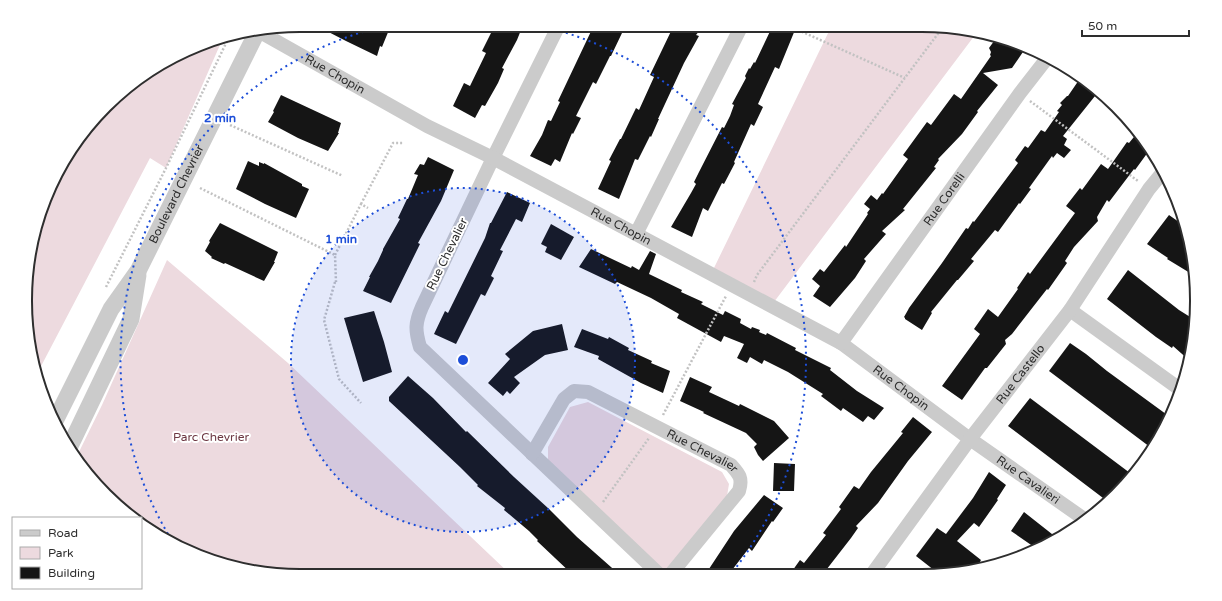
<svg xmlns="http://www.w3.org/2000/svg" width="1222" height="601" font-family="'Varela Round',sans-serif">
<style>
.green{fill:#eddadf}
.building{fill:#151515}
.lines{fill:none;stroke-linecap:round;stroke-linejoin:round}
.path{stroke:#c2c2c2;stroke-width:2.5;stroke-dasharray:2 2;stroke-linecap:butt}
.minor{stroke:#cbcbcb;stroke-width:14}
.tertiary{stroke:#cbcbcb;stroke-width:17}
.ring{fill:none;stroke:#1d4ed8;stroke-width:2;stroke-dasharray:2 4}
.labels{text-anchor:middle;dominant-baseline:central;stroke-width:4;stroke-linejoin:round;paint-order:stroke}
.street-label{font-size:12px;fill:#2e2e2e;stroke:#fff}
.park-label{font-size:12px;fill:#6d3843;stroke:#fff}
.rim{fill:none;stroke:#2e2e2e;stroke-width:2}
.centre{fill:#1d4ed8;stroke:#fff;stroke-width:2}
.ring-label{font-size:12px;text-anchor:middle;font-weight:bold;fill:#1d4ed8;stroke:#fff;stroke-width:4;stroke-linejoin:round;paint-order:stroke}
</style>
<rect width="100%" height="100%" fill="#fff"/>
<path class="green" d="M 832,25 L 922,25 L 978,31 L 774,302 L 713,270 Z
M 223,38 L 166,168 L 150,158 L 38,372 L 27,336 L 30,247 L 46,195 L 71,148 L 133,82 L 212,40 Z
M 167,260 L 288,363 L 511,575 L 300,576 L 247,571 L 195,555 L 141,521 L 141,518 C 123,518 86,474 76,458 L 102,405 Z
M 588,402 L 722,472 L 729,484 L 727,496 L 665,574 L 548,460 L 548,447 L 570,407 Z"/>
<path class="building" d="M 315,25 L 391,25 L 382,47 L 380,46 L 377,56 L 346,41 Z
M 495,25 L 523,25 L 517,40 L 502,68 L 504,69 L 498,83 L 485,106 L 482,105 L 475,118 L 453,106 L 464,83 L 470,86 L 486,53 L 482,51 Z
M 594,25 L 624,25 L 621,32 L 622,33 L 611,56 L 610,56 L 596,84 L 593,82 L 576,116 L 581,118 L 573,134 L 572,133 L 560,162 L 555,159 L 551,166 L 530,156 L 542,135 L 548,120 L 551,121 L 560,102 L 558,101 Z
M 674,25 L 704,25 L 696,35 L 699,36 L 684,63 L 658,119 L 659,119 L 651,137 L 650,136 L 638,160 L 635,159 L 619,199 L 598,189 L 611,161 L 609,160 L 620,139 L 621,139 L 636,108 L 639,110 L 654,77 L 650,75 Z
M 773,25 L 797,25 L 779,69 L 775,67 L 758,104 L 763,107 L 754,126 L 751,124 L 734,162 L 735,163 L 724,184 L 722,183 L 708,211 L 703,208 L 692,237 L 671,227 L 691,193 L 696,184 L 694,182 L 699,172 L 722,127 L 724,128 L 730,116 L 734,105 L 732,104 L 746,78 L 745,76 L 749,68 L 750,69 L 754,62 L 755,63 Z
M 997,37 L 1027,46 L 1012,68 L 983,73 L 998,85 L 977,111 L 978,112 L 962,134 L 938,159 L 939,160 L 934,167 L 936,168 L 903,209 L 905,210 L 882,231 L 886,234 L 864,259 L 866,261 L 855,278 L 830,307 L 813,296 L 820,286 L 812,279 L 820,269 L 824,272 L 845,245 L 846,247 L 868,214 L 867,213 L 870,209 L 864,204 L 871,195 L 877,200 L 882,193 L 883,194 L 908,159 L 903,155 L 927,122 L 931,125 L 954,94 L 961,99 L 991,56 L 990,55 L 991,52 L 989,48 Z
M 1081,77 L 1099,91 L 1063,136 L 1067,139 L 1064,145 L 1071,150 L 1064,158 L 1057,153 L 1053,158 L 1052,156 L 1029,188 L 1031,189 L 1020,204 L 1019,203 L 998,232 L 995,230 L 971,259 L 974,261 L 958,280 L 957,280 L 931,312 L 932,313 L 922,330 L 905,319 L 905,318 L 904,317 L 908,310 L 909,308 L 942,263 L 966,228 L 968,229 L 973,221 L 974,222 L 1018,163 L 1015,160 L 1025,146 L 1028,148 L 1041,130 L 1045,132 L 1059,112 L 1057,111 L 1062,105 L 1060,103 L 1067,96 L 1068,96 Z
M 281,95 L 341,123 L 338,133 L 339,133 L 328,151 L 298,138 L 268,122 L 274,112 L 273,111 Z
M 1138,132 L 1151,148 L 1135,170 L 1134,169 L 1109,202 L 1107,200 L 1097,217 L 1098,221 L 1074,247 L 1065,261 L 1067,263 L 1048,290 L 1047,289 L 1012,334 L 1005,340 L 1006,344 L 987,368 L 985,368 L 962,400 L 942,386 L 980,334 L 974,329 L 988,309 L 998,317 L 1018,289 L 1017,288 L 1028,272 L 1030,274 L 1075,213 L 1066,206 L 1080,188 L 1082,190 L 1101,164 L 1108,169 L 1127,142 L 1129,143 Z
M 428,157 L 454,170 L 441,201 L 418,243 L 420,244 L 391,303 L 363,291 L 370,277 L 369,277 L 378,261 L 383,250 L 383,249 L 400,219 L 398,218 L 407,199 L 408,199 L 418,175 L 414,174 L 420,164 L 424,165 Z
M 248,161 L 259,166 L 259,162 L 264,164 L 264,163 L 302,184 L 302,186 L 309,189 L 296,218 L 265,204 L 236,189 Z
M 507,192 L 530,203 L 522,222 L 516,219 L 500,250 L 503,251 L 491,276 L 494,278 L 485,296 L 481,294 L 456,344 L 434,334 L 445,311 L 448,313 L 485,238 L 490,223 L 491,223 Z
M 1169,215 L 1186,227 L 1192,247 L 1195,276 L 1167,259 L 1168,258 L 1147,244 Z
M 220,223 L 278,252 L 274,262 L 275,262 L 264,281 L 225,263 L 224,264 L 211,258 L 212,257 L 205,251 L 210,242 L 209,241 Z
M 551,224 L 574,237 L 561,260 L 545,252 L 547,247 L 541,244 Z
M 591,249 L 631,268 L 632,266 L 639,270 L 650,251 L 656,254 L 649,274 L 682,290 L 681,292 L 703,302 L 701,304 L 723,315 L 725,311 L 741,319 L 740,323 L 751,329 L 752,327 L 760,330 L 759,332 L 766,335 L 767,333 L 796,348 L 795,350 L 831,368 L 830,370 L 857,391 L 884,408 L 874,420 L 868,416 L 863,422 L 843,408 L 841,411 L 821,396 L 823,394 L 788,372 L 764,360 L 762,364 L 750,357 L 747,363 L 737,358 L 744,344 L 724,336 L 721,342 L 677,318 L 679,314 L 651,298 L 617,282 L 615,284 L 579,267 Z
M 1128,270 L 1179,310 L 1195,320 L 1192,354 L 1190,361 L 1173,346 L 1172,348 L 1156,337 L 1107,299 Z
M 374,311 L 384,342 L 392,372 L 363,382 L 344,318 Z
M 562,324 L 568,350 L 545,355 L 514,377 L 520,383 L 510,394 L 507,391 L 503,396 L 488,383 L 510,359 L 505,354 L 533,331 Z
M 582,329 L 608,339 L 609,337 L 629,348 L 628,350 L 652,361 L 651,363 L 670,371 L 663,393 L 641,383 L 598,359 L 599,356 L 574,347 Z
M 1070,343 L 1086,354 L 1107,371 L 1170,417 L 1153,445 L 1152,445 L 1150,447 L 1049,371 Z
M 408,376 L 433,398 L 466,432 L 467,431 L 514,477 L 549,509 L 577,537 L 620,575 L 573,575 L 537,541 L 538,540 L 529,531 L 504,510 L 505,508 L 477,486 L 478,485 L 460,467 L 389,401 L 389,397 Z
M 690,377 L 712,387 L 709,392 L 739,406 L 740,404 L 774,421 L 789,438 L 763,461 L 758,455 L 754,447 L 757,444 L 746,433 L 703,413 L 704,412 L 680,401 Z
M 1030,398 L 1130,473 L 1128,475 L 1131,477 L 1107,501 L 1008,426 Z
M 913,417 L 932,432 L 908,461 L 878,503 L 856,526 L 858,528 L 851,538 L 823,574 L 790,574 L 800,560 L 804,563 L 826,535 L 823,533 L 841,509 L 839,507 L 854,486 L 859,489 L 871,472 L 903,433 L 901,432 Z
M 774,463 L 795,464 L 794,491 L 773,491 Z
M 989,472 L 1006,485 L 997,499 L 998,500 L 979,527 L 974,523 L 957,541 L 981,560 L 976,569 L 958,574 L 939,574 L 916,556 L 937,528 L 946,534 L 973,498 Z
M 764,495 L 783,508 L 773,522 L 772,521 L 752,551 L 749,548 L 729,574 L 705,575 L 734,531 Z
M 1024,512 L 1057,538 L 1037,549 L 1011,531 Z"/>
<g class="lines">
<path class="path" d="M 787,25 L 905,78
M 1030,101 L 1138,181
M 230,125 L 343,176
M 200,188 L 335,255 L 336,282
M 361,204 L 393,143 L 403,143
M 335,255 L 361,204 L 368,208
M 335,282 L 324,320 L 339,379 L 361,403
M 754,282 L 757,275 L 943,27
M 106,287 L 166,168 L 229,37
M 663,415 L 726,296
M 603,502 L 649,438"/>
<g class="minor">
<path d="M 559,25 L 493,158 L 422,307 C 415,323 415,330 420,347 L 660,575"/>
<path id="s1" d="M 260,32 L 427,126 L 493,158 L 841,343 L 970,439 L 1087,521"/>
<path d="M 636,234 L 742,25"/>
<path d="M 1070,310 L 1181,390"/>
<path id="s2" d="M 841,343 L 1020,93 L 1048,57"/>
<path id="s3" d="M 532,454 L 564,399 L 574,391 L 588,392 L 731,465 C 739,474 743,478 739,491 L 670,575"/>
<path id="s4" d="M 872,574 L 970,439 L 1070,310 L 1149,189 L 1163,172"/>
</g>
<g class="tertiary">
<path id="s5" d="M 54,423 L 111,309 L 138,271 L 257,32"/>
<path d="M 69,448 L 131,319 L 138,275"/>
</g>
</g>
<circle cx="463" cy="360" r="172" fill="#1d4ed8" fill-opacity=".12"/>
<g class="ring">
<circle cx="463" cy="360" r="172"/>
<path d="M171 539A343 343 0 0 1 389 25M537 25A343 343 0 0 1 731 574"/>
</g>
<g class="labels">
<g class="street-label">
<text stroke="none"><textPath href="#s1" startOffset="86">Rue Chopin</textPath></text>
<text stroke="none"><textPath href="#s5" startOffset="260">Boulevard Chevrier</textPath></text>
<text stroke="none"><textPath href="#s2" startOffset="177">Rue Corelli</textPath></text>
<text stroke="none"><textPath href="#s1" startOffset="410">Rue Chopin</textPath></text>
<text transform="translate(447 254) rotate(-64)">Rue Chevalier</text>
<text stroke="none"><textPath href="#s4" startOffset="249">Rue Castello</textPath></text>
<text stroke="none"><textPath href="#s1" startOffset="734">Rue Chopin</textPath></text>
<text stroke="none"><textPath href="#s3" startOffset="219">Rue Chevalier</textPath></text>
<text stroke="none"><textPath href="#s1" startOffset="891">Rue Cavalieri</textPath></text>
</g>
<g class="park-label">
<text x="211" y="437">Parc Chevrier</text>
</g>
</g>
<path d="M0 0H1222V601H0ZM300 32H922A268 268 0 0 1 1190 300V301A268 268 0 0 1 922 569H300A268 268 0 0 1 32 301V300A268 268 0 0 1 300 32Z" fill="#fff" fill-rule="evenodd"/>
<path class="rim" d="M300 32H922A268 268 0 0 1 1190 300V301A268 268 0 0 1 922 569H300A268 268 0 0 1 32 301V300A268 268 0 0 1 300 32Z"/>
<circle cx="463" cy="360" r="6" class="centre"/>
<g class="ring-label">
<text x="220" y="122">2 min</text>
<text x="341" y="243">1 min</text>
</g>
<rect x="12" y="517" width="130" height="72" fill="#ffffff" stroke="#ababab"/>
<rect x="20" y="530" width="20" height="6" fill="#cbcbcb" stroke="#ababab"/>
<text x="48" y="537" font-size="12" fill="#2e2e2e">Road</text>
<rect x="20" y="547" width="20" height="12" fill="#eddadf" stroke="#ababab"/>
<text x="48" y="557" font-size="12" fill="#2e2e2e">Park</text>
<rect x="20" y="567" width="20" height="12" fill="#151515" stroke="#ababab"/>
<text x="48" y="577" font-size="12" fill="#2e2e2e">Building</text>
<path d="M1082 30v6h107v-6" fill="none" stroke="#2e2e2e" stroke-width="2"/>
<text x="1088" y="30" font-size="12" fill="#2e2e2e" stroke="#ffffff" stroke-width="3" paint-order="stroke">50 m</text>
</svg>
